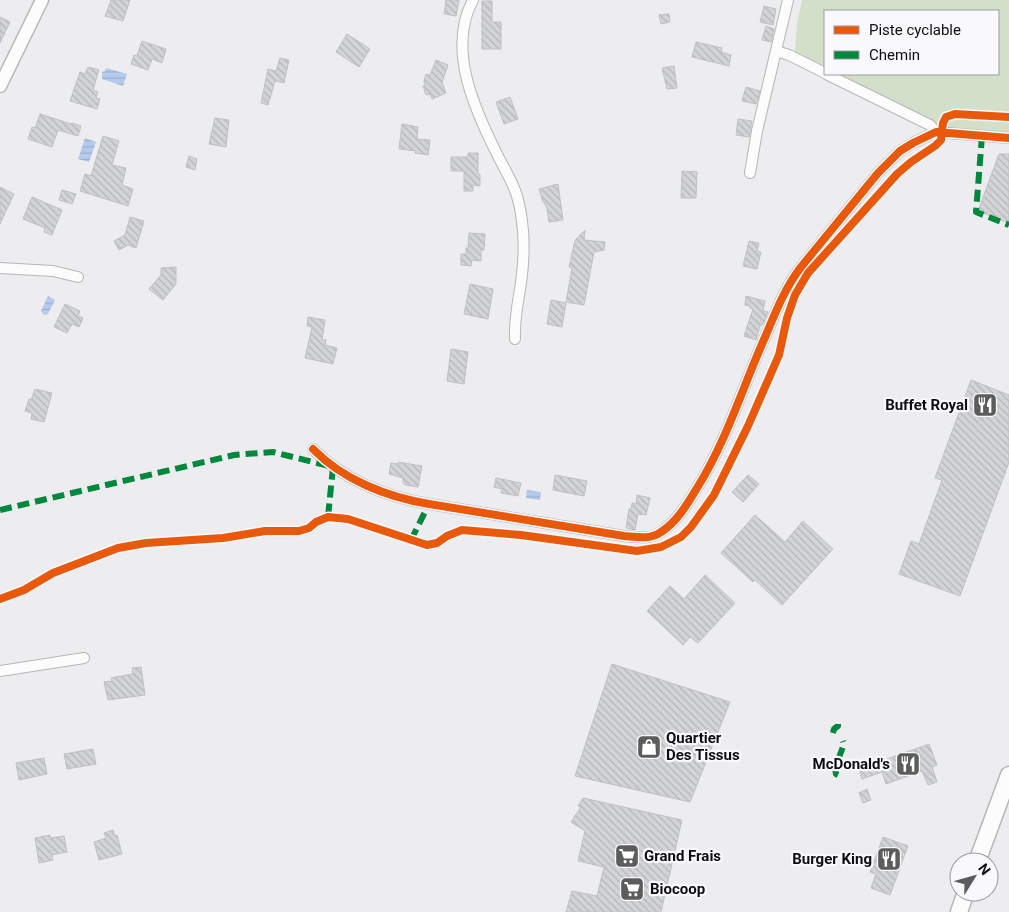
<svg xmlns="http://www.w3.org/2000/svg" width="1009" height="912" font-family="Roboto,sans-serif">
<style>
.grass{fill:#d3dfc8}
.water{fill:url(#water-rules)}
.building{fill:url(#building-back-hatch);stroke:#c0c0c2}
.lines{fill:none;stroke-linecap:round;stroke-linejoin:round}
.minor-casing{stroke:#b6b6b7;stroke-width:12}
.tertiary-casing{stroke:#b6b6b7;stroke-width:15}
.primary-casing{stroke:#b6b6b7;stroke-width:19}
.minor{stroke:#fcfcfd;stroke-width:10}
.tertiary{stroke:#fcfcfd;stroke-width:12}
.primary{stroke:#fcfcfd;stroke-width:16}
.quiet{stroke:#00873e;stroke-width:6;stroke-dasharray:12 6;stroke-linecap:butt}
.cycleway-casing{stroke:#f9f9fd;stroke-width:11}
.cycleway{stroke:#e8590c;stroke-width:8}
.labels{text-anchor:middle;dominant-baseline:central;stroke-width:4.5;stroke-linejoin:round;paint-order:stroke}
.poi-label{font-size:15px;font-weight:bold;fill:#0e0e0f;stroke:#f9f9fd;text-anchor:end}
</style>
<defs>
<pattern id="water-rules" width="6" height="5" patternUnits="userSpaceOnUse" patternTransform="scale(1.25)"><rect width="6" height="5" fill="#b5cbed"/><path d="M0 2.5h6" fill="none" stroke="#9aadca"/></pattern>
<pattern id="building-back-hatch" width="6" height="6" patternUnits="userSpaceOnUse" patternTransform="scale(1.25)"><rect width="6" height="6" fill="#d3d4d5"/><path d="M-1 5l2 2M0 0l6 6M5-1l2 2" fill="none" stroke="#b4b5b6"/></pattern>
</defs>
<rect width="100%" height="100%" fill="#ededef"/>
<path class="grass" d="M 802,0 L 1009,0 L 1009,132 L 942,127 L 837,74 L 998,74 L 998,11 L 825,11 L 825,68 L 795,52 L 797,23 Z"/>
<path class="water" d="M 106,68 L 127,74 L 123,86 L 102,79 L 102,72 L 105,71 Z
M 85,138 L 96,142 L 89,162 L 78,159 Z
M 48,296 L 55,300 L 48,314 L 44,315 L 41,311 Z
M 527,490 L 541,492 L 540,500 L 526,498 Z"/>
<path class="building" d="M 111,0 L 130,0 L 123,21 L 105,16 Z
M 446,0 L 459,0 L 456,16 L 444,14 Z
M 482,1 L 492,1 L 492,22 L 501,22 L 501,49 L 482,49 Z
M 764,6 L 776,9 L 773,25 L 760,22 Z
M 669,14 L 670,22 L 661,24 L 659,15 Z
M 0,17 L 10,22 L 0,43 Z
M 766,26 L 774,29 L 771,42 L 762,40 Z
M 347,34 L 370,49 L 359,67 L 336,52 Z
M 142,41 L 166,49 L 162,63 L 152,59 L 148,70 L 131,64 L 134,55 L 137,56 Z
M 696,42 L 722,48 L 721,52 L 731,55 L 729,66 L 692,57 Z
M 280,58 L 289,60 L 284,83 L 275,81 L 268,105 L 261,103 L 268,69 L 276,71 Z
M 436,60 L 448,65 L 442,82 L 446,93 L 432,99 L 430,94 L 426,95 L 423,86 L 425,86 L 424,81 L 426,74 L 430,75 Z
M 674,66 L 677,88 L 667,89 L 662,68 Z
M 88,67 L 99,70 L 93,90 L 98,92 L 96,98 L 100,99 L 97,109 L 70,101 L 80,72 L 85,74 Z
M 746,87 L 760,91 L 756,104 L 742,101 Z
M 510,97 L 518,119 L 504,124 L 496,102 Z
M 40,114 L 71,124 L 72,123 L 81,126 L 78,136 L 58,130 L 52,147 L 28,139 L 32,127 L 35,128 Z
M 215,118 L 229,120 L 226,147 L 209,144 Z
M 738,119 L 752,121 L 749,137 L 736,135 Z
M 402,124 L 418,127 L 417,139 L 430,140 L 428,155 L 415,153 L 416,151 L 399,149 Z
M 103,136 L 119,141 L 112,165 L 126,168 L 122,185 L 133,189 L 128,206 L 80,191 L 85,174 L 91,176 Z
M 468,153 L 478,153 L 478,174 L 480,174 L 480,186 L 473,185 L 473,191 L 464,191 L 464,171 L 451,171 L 451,157 L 468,157 Z
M 999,154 L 1009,154 L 1009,223 L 978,211 Z
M 189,156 L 197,159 L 195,170 L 186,167 Z
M 682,171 L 697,172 L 696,198 L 681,198 Z
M 558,184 L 563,220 L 549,222 L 547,209 L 544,202 L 543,202 L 539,189 Z
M 0,187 L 14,194 L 0,224 Z
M 62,190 L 76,194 L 72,204 L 59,200 Z
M 32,197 L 62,210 L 52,235 L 44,232 L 45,228 L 23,219 Z
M 130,217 L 144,221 L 136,248 L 128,245 L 119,250 L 114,241 L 125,235 Z
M 585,230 L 584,240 L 605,242 L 604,250 L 594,252 L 584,305 L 566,302 L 572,268 L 569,267 L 575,240 Z
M 469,233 L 485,234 L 484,250 L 481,250 L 481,261 L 472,260 L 471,266 L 461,265 L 461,254 L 466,254 L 466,248 L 468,248 Z
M 749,241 L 759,243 L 757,251 L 761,252 L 757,269 L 743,266 Z
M 176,267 L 176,284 L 163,300 L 149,289 L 161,275 L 161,268 Z
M 470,284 L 493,289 L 488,319 L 464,314 Z
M 746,296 L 765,301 L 763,311 L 768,312 L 763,324 L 760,326 L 756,340 L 744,336 L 753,309 L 750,308 L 750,306 L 745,305 Z
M 551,300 L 566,303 L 562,327 L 547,324 Z
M 65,304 L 80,311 L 78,316 L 83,318 L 79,327 L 72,324 L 67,333 L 54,327 Z
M 308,317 L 325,320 L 322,340 L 326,340 L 325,345 L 337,348 L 333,364 L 305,358 L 312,327 L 307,326 Z
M 451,349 L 468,352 L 464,384 L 447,381 Z
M 971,380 L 1009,395 L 1009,462 L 960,596 L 899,574 L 911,541 L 919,544 L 942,480 L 935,478 Z
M 35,389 L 52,393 L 44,422 L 31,419 L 32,413 L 25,411 L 29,399 L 31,400 Z
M 398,462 L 422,466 L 418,487 L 405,485 L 403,482 L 403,478 L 389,474 L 391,463 L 398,464 Z
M 555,475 L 587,481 L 584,496 L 553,490 Z
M 748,475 L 759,484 L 743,502 L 732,492 Z
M 496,478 L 521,483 L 518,496 L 501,493 L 502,489 L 494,487 Z
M 637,495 L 650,498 L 646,515 L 638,514 L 635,530 L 626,528 L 629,509 L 631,509 L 632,503 L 636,504 Z
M 755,515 L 785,542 L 803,521 L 833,549 L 782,605 L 755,580 L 753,582 L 721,553 Z
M 705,575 L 735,603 L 698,643 L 690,637 L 683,645 L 647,611 L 670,586 L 684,599 Z
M 612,664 L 730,702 L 690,802 L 575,776 Z
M 141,667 L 145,695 L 108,700 L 104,682 L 112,681 L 111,678 L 133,674 L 132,668 Z
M 929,744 L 937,765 L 932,767 L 937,782 L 928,785 L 922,771 L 886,784 L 882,772 L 862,779 L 859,769 Z
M 93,749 L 96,764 L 67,769 L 64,754 Z
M 44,758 L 47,774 L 19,780 L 16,763 Z
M 867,789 L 871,800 L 863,803 L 859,793 Z
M 583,798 L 682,820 L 661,912 L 566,912 L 572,891 L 597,896 L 604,867 L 578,861 L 585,831 L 571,822 L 581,807 L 578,806 Z
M 113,830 L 115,836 L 117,835 L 122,854 L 99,860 L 94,842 L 106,838 L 104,833 Z
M 50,835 L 50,838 L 64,836 L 67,852 L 52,855 L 53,860 L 39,863 L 35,838 Z
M 883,837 L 908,846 L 890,895 L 871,888 L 876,874 L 870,872 Z"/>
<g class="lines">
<defs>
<path id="minor" d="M 473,0 C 447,48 474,108 496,152 C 503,167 512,180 517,196 C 525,224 525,254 521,283 C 518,302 514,320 515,339
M 776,51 L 789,55 L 825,73
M 826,74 L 930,125 L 936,132
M 750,173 L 757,131 L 788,0
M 0,268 L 53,271 L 78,277
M 313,449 C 343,480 387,497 429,504 L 624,536 C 637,537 650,540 661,532 C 677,522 688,503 697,488 C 727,440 743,386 766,335 C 776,311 785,288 801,267 L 878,173 L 900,151 L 913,143 L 936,132 L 1009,138
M 0,671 L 84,658"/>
<path id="tertiary" d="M 0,86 L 42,0"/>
<path id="primary" d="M 977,862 L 1009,775
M 959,912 L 966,892"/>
</defs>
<use href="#minor" class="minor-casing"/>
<use href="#tertiary" class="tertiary-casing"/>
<use href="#primary" class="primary-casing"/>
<use href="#minor" class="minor"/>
<use href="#tertiary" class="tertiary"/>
<use href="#primary" class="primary"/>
<path class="quiet" d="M 982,136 L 976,212 L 1009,225
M 0,510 L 234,455 L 273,452 L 333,467 L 328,517
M 411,540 L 429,504
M 833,733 L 834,729 L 838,726 L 838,724
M 838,775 L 836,774 L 835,768 L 844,744 L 843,741"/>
<defs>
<path id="cycleway" d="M 313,449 C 343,480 387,497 429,504 L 624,536 C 637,537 650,540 661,532 C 677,522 688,503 697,488 C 727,440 743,386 766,335 C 776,311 785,288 801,267 L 878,173 L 900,151 L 913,143 L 936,132 L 1009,138
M 0,599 L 24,590 L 53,573 L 118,548 L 146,543 L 223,538 L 265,531 L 299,531 L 309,528 L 316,522 L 328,517 L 348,519 L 427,545 L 437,543 L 447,536 L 462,530 L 521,535 L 637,551 L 661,547 L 681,537 L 691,527 L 714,495 L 748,426 L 779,355 L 787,318 L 795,295 L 808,273 L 897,174 L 911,162 L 935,146 L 941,140 L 943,123 L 946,117 L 955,114 L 1009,117"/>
</defs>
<use href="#cycleway" class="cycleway-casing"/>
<use href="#cycleway" class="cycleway"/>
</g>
<defs>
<symbol id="restaurant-square" viewBox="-11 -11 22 22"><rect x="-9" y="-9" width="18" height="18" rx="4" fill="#5c5c5d" stroke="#f9f9fd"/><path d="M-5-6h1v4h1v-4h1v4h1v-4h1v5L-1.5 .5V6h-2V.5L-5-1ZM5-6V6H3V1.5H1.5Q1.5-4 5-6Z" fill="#fff"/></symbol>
<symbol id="shop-square" viewBox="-11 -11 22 22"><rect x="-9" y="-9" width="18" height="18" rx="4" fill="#5c5c5d" stroke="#f9f9fd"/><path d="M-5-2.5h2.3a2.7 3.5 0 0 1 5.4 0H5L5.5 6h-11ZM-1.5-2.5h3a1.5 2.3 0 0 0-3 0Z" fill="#fff"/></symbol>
<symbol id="supermarket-square" viewBox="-11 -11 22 22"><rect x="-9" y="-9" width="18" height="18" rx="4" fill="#5c5c5d" stroke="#f9f9fd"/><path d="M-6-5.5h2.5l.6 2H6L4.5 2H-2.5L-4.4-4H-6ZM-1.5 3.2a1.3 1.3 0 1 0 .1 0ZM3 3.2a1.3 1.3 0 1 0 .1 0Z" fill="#fff"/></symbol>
</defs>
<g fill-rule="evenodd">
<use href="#restaurant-square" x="971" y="391" width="28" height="28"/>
<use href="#shop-square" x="635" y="733" width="28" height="28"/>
<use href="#restaurant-square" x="894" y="750" width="28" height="28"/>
<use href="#supermarket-square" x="613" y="842" width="28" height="28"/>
<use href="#restaurant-square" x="875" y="845" width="28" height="28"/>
<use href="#supermarket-square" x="618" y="875" width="28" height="28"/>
</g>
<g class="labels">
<g class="poi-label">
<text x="968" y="405">Buffet Royal</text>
<text x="666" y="738" text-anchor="start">Quartier<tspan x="666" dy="17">Des Tissus</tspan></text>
<text x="890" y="764">McDonald's</text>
<text x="644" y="856" text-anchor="start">Grand Frais</text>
<text x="872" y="859">Burger King</text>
<text x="650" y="889" text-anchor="start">Biocoop</text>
</g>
</g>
<rect x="824" y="10" width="175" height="65" fill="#f9f9fd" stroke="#9b9b9e"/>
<rect x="834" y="26" width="25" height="8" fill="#e8590c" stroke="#9b9b9e"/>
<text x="869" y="35" font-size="15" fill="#0e0e0f">Piste cyclable</text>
<rect x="834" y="51" width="25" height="8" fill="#00873e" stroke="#9b9b9e"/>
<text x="869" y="60" font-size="15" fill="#0e0e0f">Chemin</text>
<g transform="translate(974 877) rotate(53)"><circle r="24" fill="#f9f9fd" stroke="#9b9b9e"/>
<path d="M0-4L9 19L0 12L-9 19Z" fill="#5c5c5d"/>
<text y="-8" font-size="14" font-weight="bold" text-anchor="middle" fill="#0e0e0f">N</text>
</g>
</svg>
